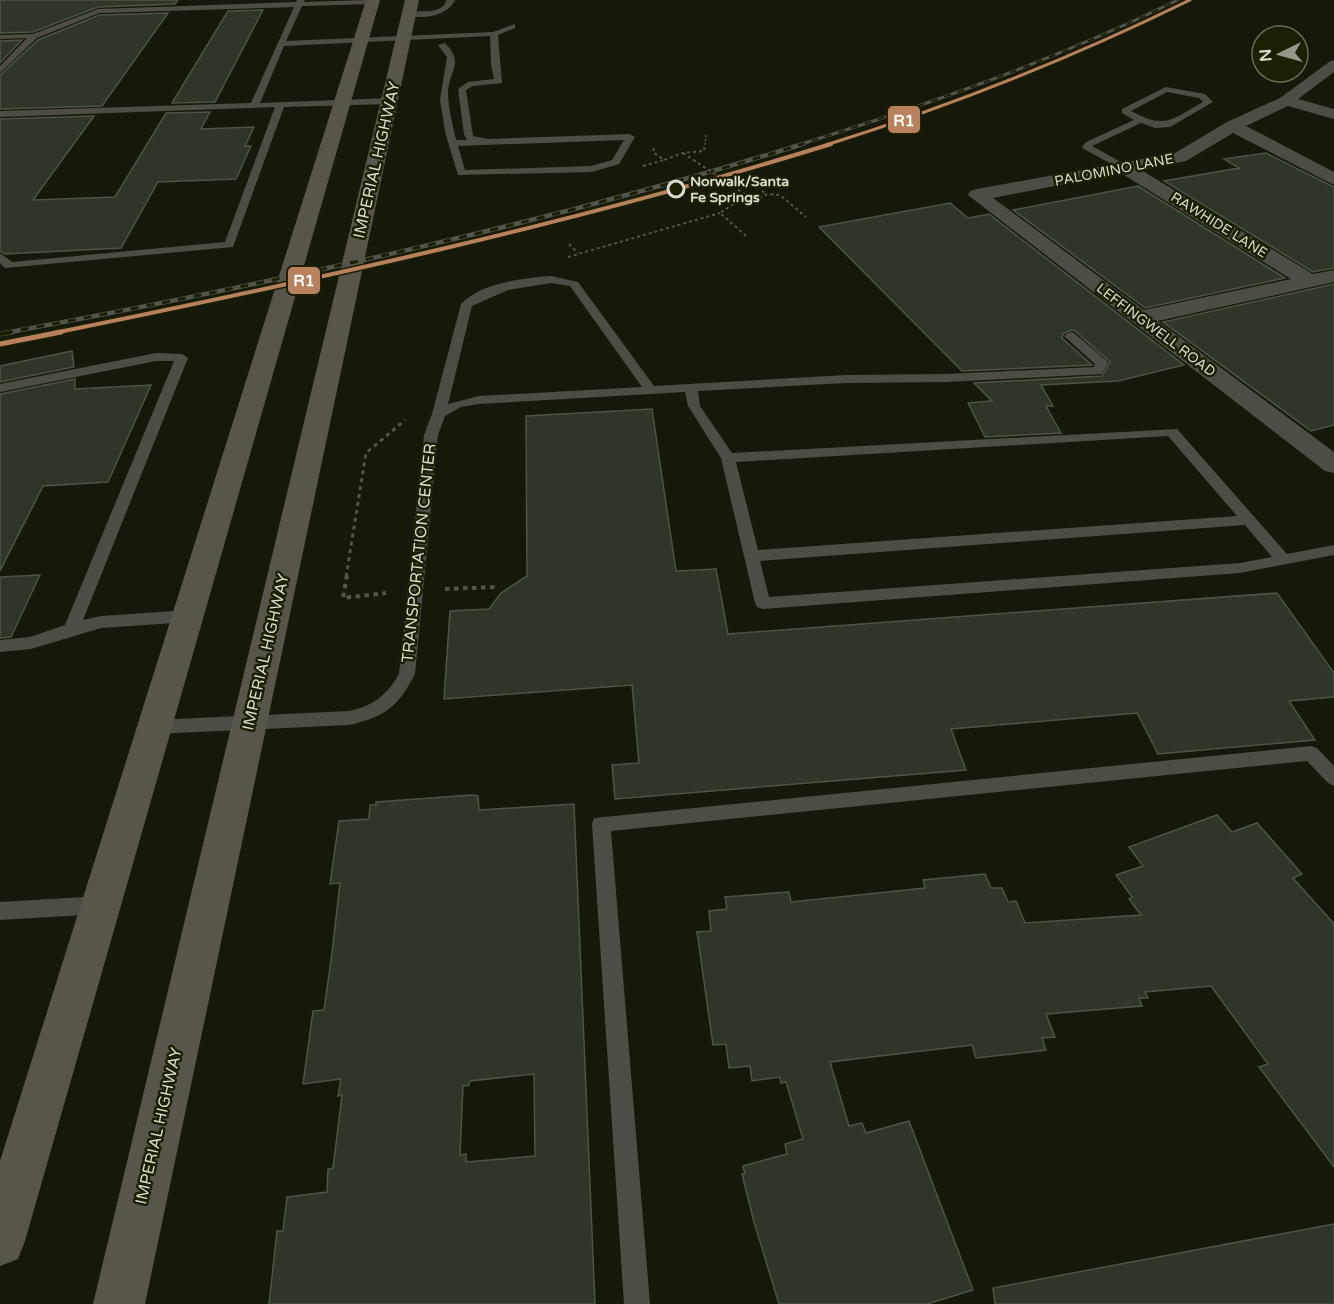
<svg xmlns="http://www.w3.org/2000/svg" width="1334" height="1304" font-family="'Varela Round',sans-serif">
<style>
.building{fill:#2e362a;stroke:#4c5347;stroke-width:1.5;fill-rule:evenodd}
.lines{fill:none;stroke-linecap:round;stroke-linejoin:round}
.path-far3{stroke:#55544c;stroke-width:1.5;stroke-dasharray:2 2;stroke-linecap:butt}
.path-far2{stroke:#55544c;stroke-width:2;stroke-dasharray:3 3;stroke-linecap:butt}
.path-far1{stroke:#55544c;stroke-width:3;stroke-dasharray:4 4;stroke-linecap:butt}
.path{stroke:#55544c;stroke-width:4;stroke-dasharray:4.5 4.5;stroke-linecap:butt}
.lane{fill:#4d4d45;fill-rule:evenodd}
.street{fill:#4d4d45;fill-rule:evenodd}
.primary{fill:#58554b;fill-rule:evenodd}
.rail-far2-casing{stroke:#53544a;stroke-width:3}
.rail-far1-casing{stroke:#53544a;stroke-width:4.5}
.rail-casing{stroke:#53544a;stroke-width:5}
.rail-far2{stroke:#1b1f03;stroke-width:2;stroke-dasharray:7;stroke-linecap:butt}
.rail-far1{stroke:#1b1f03;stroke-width:3;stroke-dasharray:8;stroke-linecap:butt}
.rail{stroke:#1b1f03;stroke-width:4;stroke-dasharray:11;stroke-linecap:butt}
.path-bridge{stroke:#55544c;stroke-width:2;stroke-dasharray:3 3;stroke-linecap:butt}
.rail-1-far2-casing{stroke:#1b1f03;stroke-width:5}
.rail-1-far1-casing{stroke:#1b1f03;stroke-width:7}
.rail-1-casing{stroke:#1b1f03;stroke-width:9}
.rail-1-far2{stroke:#b6815c;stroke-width:3}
.rail-1-far1{stroke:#b6815c;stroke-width:4}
.rail-1{stroke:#b6815c;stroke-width:5}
.stop-dot{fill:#1b1f03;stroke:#d8dccb;stroke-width:3}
.labels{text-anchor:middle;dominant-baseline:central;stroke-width:5;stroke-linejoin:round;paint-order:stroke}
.far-street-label{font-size:14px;fill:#d8dccb;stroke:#1b1f03}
.far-stop-label{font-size:14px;font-weight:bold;fill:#d8dccb;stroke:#1b1f03;text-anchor:start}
.street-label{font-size:16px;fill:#d8dccb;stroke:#1b1f03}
.line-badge{stroke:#1b1f03;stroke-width:2}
.badge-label{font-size:16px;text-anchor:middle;font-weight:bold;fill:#fff}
</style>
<rect width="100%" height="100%" fill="#161909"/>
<path class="building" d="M 0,0 L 178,0 L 175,4 L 98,7 L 33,32 L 0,33 Z
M 263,10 L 215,102 L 172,103 L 228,11 Z
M 168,13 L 102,106 L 0,109 L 0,75 L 38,40 L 99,15 Z
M 22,40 L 0,63 L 0,41 Z
M 210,112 L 201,129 L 254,127 L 245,146 L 251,146 L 236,179 L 158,182 L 121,248 L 5,254 L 0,251 L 0,119 L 94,116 L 33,200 L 115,197 L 166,113 Z
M 1266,153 L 1334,187 L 1334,268 L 1313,272 L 1164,181 L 1239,168 L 1224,159 Z
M 1138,186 L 1285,278 L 1145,308 L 1013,210 Z
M 950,203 L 968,218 L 989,214 L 1184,365 L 1118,381 L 1041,385 L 1053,406 L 1046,406 L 1061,433 L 985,437 L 968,403 L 992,401 L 974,383 L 1102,376 L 1110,362 L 1075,331 L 1071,330 L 1063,334 L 1062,338 L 1092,365 L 962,371 L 819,227 Z
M 1334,284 L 1334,425 L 1311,431 L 1163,322 Z
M 72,351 L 74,367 L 0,382 L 0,366 Z
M 75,379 L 75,389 L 151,385 L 108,482 L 43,486 L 0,571 L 0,394 Z
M 652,409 L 676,571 L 716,569 L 728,634 L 1277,593 L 1334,673 L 1334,697 L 1289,701 L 1315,740 L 1158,754 L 1137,713 L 951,729 L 966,770 L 615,799 L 612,765 L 639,763 L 632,685 L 444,699 L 450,611 L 489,609 L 501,593 L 527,576 L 526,416 Z
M 40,575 L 11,637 L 0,638 L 0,577 Z
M 472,795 L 478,796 L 479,810 L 574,804 L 595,1304 L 269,1304 L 277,1231 L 283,1231 L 287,1197 L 327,1192 L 328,1169 L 333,1168 L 342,1095 L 338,1096 L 341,1079 L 303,1084 L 313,1011 L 324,1010 L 332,953 L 340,883 L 330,884 L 339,821 L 369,819 L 370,805 L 376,805 L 376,802 ZM 534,1074 L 535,1156 L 466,1162 L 466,1154 L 460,1155 L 463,1086 L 469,1085 L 470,1081 Z
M 1217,815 L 1232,832 L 1257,823 L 1302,874 L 1293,878 L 1334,924 L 1334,1167 L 1259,1067 L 1268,1064 L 1211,986 L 1145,992 L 1148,998 L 1139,998 L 1142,1006 L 1046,1014 L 1055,1037 L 1042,1038 L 1046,1050 L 976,1058 L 972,1045 L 830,1062 L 849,1126 L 862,1123 L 866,1133 L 909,1121 L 973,1290 L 927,1304 L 779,1304 L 754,1222 L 742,1174 L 745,1174 L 743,1166 L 787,1154 L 785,1144 L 803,1139 L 786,1082 L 781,1083 L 780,1077 L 752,1081 L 750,1066 L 729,1068 L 726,1044 L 713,1045 L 697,932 L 711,931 L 709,911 L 727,909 L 725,897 L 789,892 L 791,902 L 925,888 L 923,880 L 985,874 L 991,888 L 1002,888 L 1008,902 L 1016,901 L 1025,923 L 1141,915 L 1129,899 L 1132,897 L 1116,875 L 1143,866 L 1129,847 Z
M 1334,1224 L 1334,1304 L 995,1304 L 993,1288 Z"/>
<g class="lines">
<path class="path-far3" d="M 705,145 L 706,134"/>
<path class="path-far2" d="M 654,148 L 653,152 L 664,160 L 683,153 L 704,151 L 705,144
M 643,166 L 664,160
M 762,191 L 767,194
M 746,236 L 720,213 L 735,203 L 755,201 L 767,194 L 780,195 L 806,217
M 569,244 L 578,253
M 568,257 L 720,213"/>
<path class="path-far1" d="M 346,577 L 366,453 L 405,420"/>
<path class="path" d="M 347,575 L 343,598 L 386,593
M 445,589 L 495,587"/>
<path class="lane" d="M 297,0 L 305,0 L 304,2 L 368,0 L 376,2 L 372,4 L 302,6 L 286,41 L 493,32 L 515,24 L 515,28 L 498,35 L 502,83 L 473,86 L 466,90 L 473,136 L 488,139 L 630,134 L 635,137 L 619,164 L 592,172 L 458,175 L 445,132 L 440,99 L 447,57 L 438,45 L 445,43 C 465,64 449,69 448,92 C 448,108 453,125 456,140 L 467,140 L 464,134 L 458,89 L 468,82 L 494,79 L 491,65 L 490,36 L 284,46 L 260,103 L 390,98 L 394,101 L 390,104 L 284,107 L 233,247 L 5,268 L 0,263 L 0,253 L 12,262 L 225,242 L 275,107 L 0,117 L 0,111 L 251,103 L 294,7 L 99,13 L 37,38 L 0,73 L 0,66 L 27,38 L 0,39 L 0,35 L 33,34 L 98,9 L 296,2 ZM 624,140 L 612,160 L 591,166 L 465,170 L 458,146 Z
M 447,0 L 455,0 C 448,16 420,21 405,14 C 419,7 439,18 447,0 Z
M 1166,87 L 1205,94 L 1213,102 L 1170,127 L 1155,128 L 1141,123 L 1092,146 L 1130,167 L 1130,171 L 1124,171 L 1084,149 L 1082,147 L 1086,142 L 1134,120 L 1122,113 L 1122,109 ZM 1167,92 L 1199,98 L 1203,102 C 1172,119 1166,130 1131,111 Z
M 551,276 L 578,282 L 654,386 L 846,375 L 947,374 L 1094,367 L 1095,364 L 1064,336 L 1070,332 L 1074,333 L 1106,360 L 1108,363 L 1102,374 L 947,382 L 846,383 L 698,391 L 700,406 L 732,453 L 1177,429 L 1287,554 L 1334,545 L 1334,555 L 1240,573 L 763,609 L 757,607 L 755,603 L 721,458 L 688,406 L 685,392 L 479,404 L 461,407 L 445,416 L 438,435 L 415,674 C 398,707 385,717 349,725 L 155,734 L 149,732 L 146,727 L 149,722 L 155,720 L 349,711 C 373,706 387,695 399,674 L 424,435 L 432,414 L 461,304 C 481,283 523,278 551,276 ZM 551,283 L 570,286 L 642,387 L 479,396 L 448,404 L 472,306 L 508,290 ZM 1168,436 L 1237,516 L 758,550 L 736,462 ZM 1245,525 L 1272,557 L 1240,563 L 769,597 L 760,561 Z
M 156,353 L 182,354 L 188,358 L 83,620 L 101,616 L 189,610 L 195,612 L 197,616 L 195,620 L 189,622 L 101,628 L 31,649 L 0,652 L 0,640 L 30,637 L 65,625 L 174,361 L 156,361 L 0,392 L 0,384 Z
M 1311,746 L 1317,748 L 1334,766 L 1334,786 L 1328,783 L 1307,761 L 611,831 L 650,1304 L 624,1304 L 592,824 L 594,818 Z
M 101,896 L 108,898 L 111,905 L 108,912 L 101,914 L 0,920 L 0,902 Z"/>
<path class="street" d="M 1334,60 L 1334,72 L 1298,99 L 1334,109 L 1334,119 L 1288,106 L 1246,126 L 1334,172 L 1334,185 L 1233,133 L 1186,161 L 1141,170 L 1313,274 L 1334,270 L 1334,282 L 1158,321 L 1334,452 L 1334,473 L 1325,471 L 968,195 L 970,191 L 977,189 L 1175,153 L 1227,122 L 1280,98 L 1329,62 ZM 1121,173 L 1291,279 L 1144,310 L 993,198 Z"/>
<path class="primary" d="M 366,0 L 380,0 L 25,1241 L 18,1259 L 0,1266 L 0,1161 Z
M 405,0 L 419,0 L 145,1304 L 93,1304 Z"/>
<defs>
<path id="rail-far2" d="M 798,145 C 928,105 1055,60 1178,0"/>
<path id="rail-far1" d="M 5,333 C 274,283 542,225 803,144"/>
<path id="rail" d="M 0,334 L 13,332"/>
</defs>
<use href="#rail-far2" class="rail-far2-casing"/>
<use href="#rail-far1" class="rail-far1-casing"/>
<use href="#rail" class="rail-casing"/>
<use href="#rail-far2" class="rail-far2"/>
<use href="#rail-far1" class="rail-far1"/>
<use href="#rail" class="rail"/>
<path class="path-bridge" d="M 683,153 L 755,201"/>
<defs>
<path id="rail-1-far2" d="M 826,145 C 951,106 1072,58 1190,0"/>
<path id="rail-1-far1" d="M 54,333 C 315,280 576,223 831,144"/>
<path id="rail-1" d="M 0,344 L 61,332"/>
</defs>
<use href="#rail-1-far2" class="rail-1-far2-casing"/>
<use href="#rail-1-far1" class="rail-1-far1-casing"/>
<use href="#rail-1" class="rail-1-casing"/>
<use href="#rail-1-far2" class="rail-1-far2"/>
<use href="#rail-1-far1" class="rail-1-far1"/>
<use href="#rail-1" class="rail-1"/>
</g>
<circle class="stop-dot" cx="676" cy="189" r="8"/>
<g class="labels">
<g class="far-street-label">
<text transform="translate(1114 170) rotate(-11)">PALOMINO LANE</text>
<text transform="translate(1219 225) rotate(32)">RAWHIDE LANE</text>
<text transform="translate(1156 330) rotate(37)">LEFFINGWELL ROAD</text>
</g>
<g class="far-stop-label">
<text x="690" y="181">Norwalk/Santa<tspan x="690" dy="16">Fe Springs</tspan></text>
</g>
<g class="street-label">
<text transform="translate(377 160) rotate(-77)">IMPERIAL HIGHWAY</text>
<text transform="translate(419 553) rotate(-84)">TRANSPORTATION CENTER</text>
<text transform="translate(266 652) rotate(-77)">IMPERIAL HIGHWAY</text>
<text transform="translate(159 1126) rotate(-77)">IMPERIAL HIGHWAY</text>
</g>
</g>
<g class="line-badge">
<rect x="887" y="105" width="34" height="29" rx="6" fill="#b6815c"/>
<rect x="287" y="266" width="34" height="29" rx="6" fill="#b6815c"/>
</g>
<g class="badge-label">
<text x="904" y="126">R1</text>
<text x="304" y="286">R1</text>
</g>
<g transform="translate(1280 54) rotate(265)"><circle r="28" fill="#1b1f03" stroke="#676b53" stroke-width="1.5"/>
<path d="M0-4.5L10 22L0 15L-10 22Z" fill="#949887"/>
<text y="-9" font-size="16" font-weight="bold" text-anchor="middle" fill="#d8dccb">N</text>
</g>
</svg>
